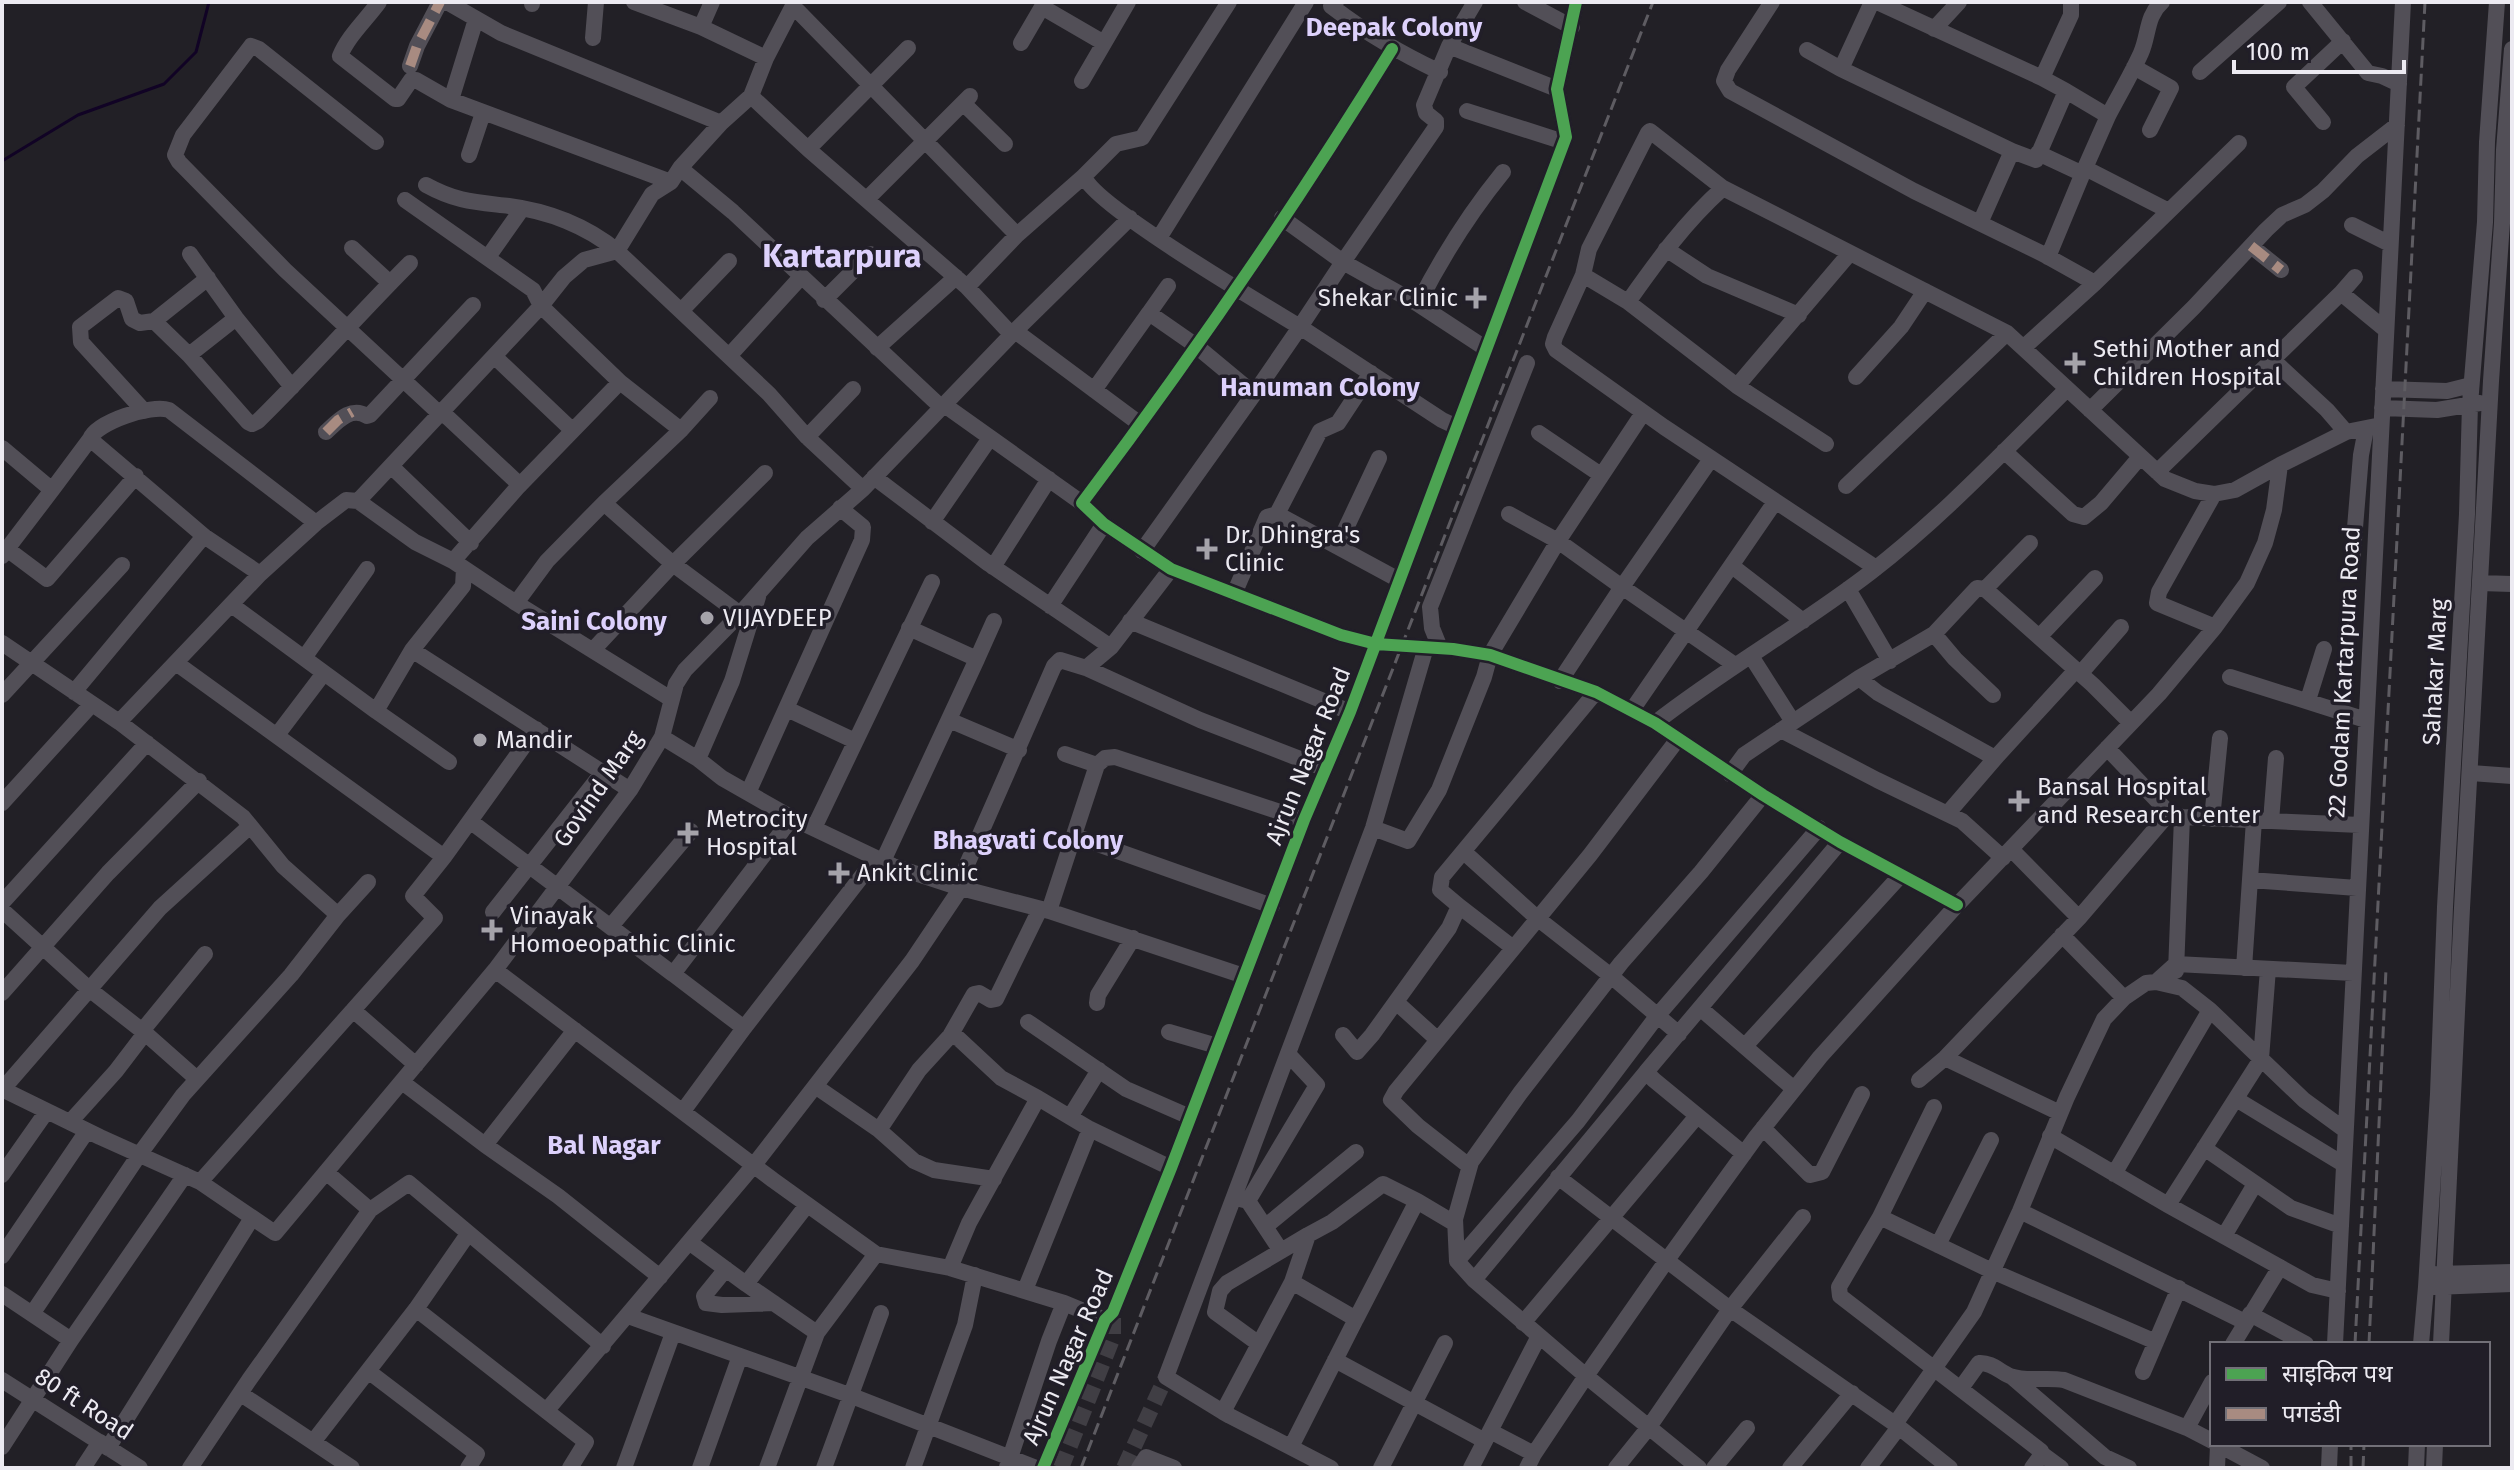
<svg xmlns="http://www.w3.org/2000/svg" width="2514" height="1470" font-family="'Fira Sans','Noto Sans Devanagari',sans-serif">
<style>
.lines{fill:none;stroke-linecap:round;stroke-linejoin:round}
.stream{stroke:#110325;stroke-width:3}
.minor-tunnel{stroke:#403e44;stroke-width:16;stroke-dasharray:16 8;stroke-linecap:butt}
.minor{stroke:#524f57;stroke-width:16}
.rail{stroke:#5e5c62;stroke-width:3;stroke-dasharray:12 6;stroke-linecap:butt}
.quiet{stroke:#a88b81;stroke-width:10;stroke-dasharray:20 10;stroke-linecap:butt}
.cycleway-casing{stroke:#211e28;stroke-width:17}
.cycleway{stroke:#4ca352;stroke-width:12}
.poi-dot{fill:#a5a3aa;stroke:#211e28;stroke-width:3}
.labels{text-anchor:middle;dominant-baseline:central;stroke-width:7;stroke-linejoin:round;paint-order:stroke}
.poi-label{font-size:24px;fill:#eceaf1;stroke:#211e28;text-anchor:start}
.street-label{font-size:24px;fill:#eceaf1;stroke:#211e28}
.neighbourhood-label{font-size:26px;font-weight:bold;fill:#ddd1fc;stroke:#211e28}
.district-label{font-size:32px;font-weight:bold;fill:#ddd1fc;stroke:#211e28}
</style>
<rect width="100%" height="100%" fill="#222026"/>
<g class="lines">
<path class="stream" d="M 2,161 L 78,115 L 164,84 L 196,52 L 209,2"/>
<path class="minor-tunnel" d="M 1061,1468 L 1113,1337 L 1113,1312
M 1124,1468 L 1166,1377"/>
<path class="minor" d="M 379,2 C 366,20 348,36 340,56 L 395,99 L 398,99 L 411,80 L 416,80 L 451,100 L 671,182
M 447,2 L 501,33 L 721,123 L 751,96
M 634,2 L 701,27 L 766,58 L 795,2
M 1229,2 L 1142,138 L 1116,144 L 1084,176 C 1093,205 1264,305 1300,327 L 1343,262 L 1418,304 L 1485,348
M 1336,2 L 1331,6 C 1368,34 1398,52 1440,72
M 1525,2 L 1572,27
M 1772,2 L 1728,70 L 1724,81 L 1730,91 L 1914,191 L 2043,254 L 2095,283 L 2023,348
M 1872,2 L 1841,69 L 2012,151
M 1877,2 L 2042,78
M 2310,2 L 2368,73 L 2382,76 L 2399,84
M 532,4 L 532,2
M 793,6 L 1017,235 L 967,287 L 1011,334
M 701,27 L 712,2
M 1934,29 L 1959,2
M 593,38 L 596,2
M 1021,43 L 1042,7 L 1104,43
M 1449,46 L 1557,89
M 1392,49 C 1296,205 1192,357 1082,503 L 1104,524 L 1171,569 L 1341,635 L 1376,644 L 1453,649 L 1490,655 L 1596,692 L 1655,723 L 1763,795 L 1840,842 L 1957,905
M 1807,50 L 1841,69
M 766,58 L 751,96 L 808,149 L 967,287
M 410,66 L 417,46 L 440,2
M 2134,67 L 2171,88 L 2150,130
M 2200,72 L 2279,2
M 1082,81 L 1128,2
M 2066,91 L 2108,116 C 2119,95 2131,75 2141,53 C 2149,35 2146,16 2162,2
M 451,100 L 476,19
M 963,103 L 1005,144
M 1467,111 L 1564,142
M 2323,122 L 2294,87 L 2343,41
M 721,123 L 680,168 L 733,212 L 941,407
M 376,142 L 259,49 L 251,46 L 183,135 L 175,155 L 179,162 L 285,270 L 440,414
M 808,149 L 908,48
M 2038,153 L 2083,174
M 469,155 L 483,113
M 680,168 L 671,182 L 652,194 L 617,251 L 769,394 L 807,437 L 863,489
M 2085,168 L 2108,116
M 426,185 C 457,202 475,202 509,206 C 548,211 587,226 617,251
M 1723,188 L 1650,131 L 1648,133 L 1589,249 L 1583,275 L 1555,337 L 1553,344 L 1556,350 L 1664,427 L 1876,568
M 867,199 L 970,96
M 405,200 L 533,290 L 541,306 L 358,501 L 415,542 L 453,561
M 1130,218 L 1015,331 L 1140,424
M 1282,218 L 1343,262 L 1436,127 L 1436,121 L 1426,113 L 1424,105 L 1449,46 L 1475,2
M 1980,223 L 2012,151 L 2036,160 L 2066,91 L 2042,78 L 2071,15 L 2071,2
M 2352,225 L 2390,244
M 1017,235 L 1084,176
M 1159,238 L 1306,2
M 2251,246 L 2281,270
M 352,248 L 390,283
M 1666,249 L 1707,276 L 1799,315
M 617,251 L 584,260 L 564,277 L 541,306 L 620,382 L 681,430 L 604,503 L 673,564 L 740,614
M 190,254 L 236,318 L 292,387
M 488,257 L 522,209
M 2048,257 L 2085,168 L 2169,211
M 1583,275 L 1628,302 C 1657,261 1685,222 1723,188 L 2007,333 L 2165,479 L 2195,491 L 2214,494 L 2235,490 L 2280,465 L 2346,432 L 2381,425
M 2095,283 L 2239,143
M 2341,293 L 2355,277
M 824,300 L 870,254
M 1628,302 L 1737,386 L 1850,253
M 1418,304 C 1443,255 1468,215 1503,172
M 681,311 L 729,261
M 1149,313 L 1168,286
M 154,321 L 189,355 L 248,422 L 252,424 L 258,421 C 310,370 358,315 410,263
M 877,348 L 956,277
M 189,355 L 236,318
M 494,356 L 572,430
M 729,356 L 801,277
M 2273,360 L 2327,410 L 2346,432
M 1856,377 L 1901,327 L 1925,291
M 620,382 L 517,488 L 453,561 L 516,603 L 671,699
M 1737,386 L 1826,444
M 2383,389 L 2447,391 L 2471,385
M 1094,390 L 1149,313 L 1195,345 L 1254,394 L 1300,327 L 1442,420 L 1457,427
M 943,404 L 1082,503
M 2382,408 L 2437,410 L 2480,403
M 2090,410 L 2194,307 L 2266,230 L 2282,215 L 2305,205 L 2323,191 L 2357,156 L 2397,125
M 144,411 L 81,342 L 80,327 L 118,298 L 126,301 L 132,319 L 140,323 L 154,321 L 208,278
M 442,412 L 520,485
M 681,430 L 710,398
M 326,432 C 338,421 351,406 367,416 L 370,415 L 473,305
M 1539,433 L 1601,475
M 807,437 L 853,389
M 2,448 L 52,490 L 7,549
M 2004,451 L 2073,514 L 2084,517 L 2101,503 L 2140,457
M 391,466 L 471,543
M 2157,472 L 2341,293 L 2386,330
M 874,477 L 989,564 L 1111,647
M 1846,486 L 2007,333
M 52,490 L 90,439
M 2214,494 L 2159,592 L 2157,603 L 2215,627
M 1277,514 L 1399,580
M 1509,514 L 1558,541 L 1643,413
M 932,522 L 990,438
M 1338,545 L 1379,458
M 1142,551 L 1254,394
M 2,556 L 7,549 L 47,579 L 136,476
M 2352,564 L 2361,455 L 2366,429
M 1732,566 L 1803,621
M 993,567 L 1049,479
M 1171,569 L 1111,647 L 1086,668 L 1200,720 L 1326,769
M 260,574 L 204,536 L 90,439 C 97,422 151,404 169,410 L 316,523
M 2480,583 L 2512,584
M 1848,589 L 1890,661
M 1985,589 L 2030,543
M 1234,594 L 1267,517 L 1277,514 L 1320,431 L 1338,423 L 1371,373
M 516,603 L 547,561 L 604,503
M 233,606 L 376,711 L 412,650 L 463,586 L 464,569
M 1050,606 L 1104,524
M 1130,621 L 1350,712
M 909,628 L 977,659 L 994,621
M 1934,634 L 1955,659 L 1993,695
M 2039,637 L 2095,578
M 2,643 L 119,722 L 260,574 L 316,523 L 346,500 L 358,501
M 1440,648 L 1432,628 L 1430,607 L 1527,363
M 412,650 L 630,790
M 593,650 L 673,564 L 765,473
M 1751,656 L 1793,722
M 304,658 L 367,569
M 176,663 L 444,857 L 536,729
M 2080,674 L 2121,627
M 2230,677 L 2366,720
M 1859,678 L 1878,693 L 1995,758
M 1560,681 L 1622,587 L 1735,665
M 74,692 L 204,536
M 2,695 L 122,565
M 2308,700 L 2324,649
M 787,709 L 855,741
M 1632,710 L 1775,502
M 376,711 L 449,762
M 949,720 L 1019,750
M 119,722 L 243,817 L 283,866 L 338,915 L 368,882
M 1655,723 C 1724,669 1801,626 1871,572 C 1942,517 2003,452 2067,389
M 1781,730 L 1877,780 L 1962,821 L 2003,858
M 277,735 L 324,673
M 662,737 L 698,759 L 722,778 L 792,818 L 893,866 L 957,887 L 1049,911 L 1244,976
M 2107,748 L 2169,813
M 1065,754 L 1097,765
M 698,759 L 732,681 L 758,597
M 2471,773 L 2512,776
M 1730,774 L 1744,755 L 1859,678 L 1934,634 L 1977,588 L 1985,589 L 2093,685 L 2131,723
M 748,793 L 862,540 L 863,527 L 840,508
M 2,803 L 92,704
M 1948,813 L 1998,755 L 2076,670
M 2212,819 L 2220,738
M 470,821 L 673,974 L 792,818
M 2271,821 L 2276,758
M 814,828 L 932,582
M 1373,828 L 1408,841 L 1439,790 L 1484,677 L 1490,655 L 1558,541 L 1622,587 L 1711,459
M 1075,836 L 1272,906
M 2011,849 L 2079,918
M 1464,852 L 1537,918 L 1611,976 L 1679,1034
M 883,861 L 977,659
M 2250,880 L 2357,888
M 957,887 L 1054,666 L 1060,660 L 1086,668
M 2,903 L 147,743
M 1459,906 L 1440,890 L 1442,877 L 1596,692
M 2,910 L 89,989 L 145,1033 L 116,1071 L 70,1122
M 1049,911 L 1097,765 L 1105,758 L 1115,757 L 1304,820
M 493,912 L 603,772
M 611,926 L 691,831
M 2062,935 L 2124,998
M 2244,968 L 2254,820
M 495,970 L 773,1180 L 876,1254 L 950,1268 L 1064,1303 L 1105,1320
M 2176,971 L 2182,817
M 673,974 L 744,1028 L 683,1111
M 2156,982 L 2176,964 L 2353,973
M 2,993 L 108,873 L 199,781
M 1396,1002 L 1438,1040
M 1097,1003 L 1098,995 L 1133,938
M 1700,1008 L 1794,1089
M 353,1010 L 416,1065
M 1028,1022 L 1126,1089 L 1190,1117
M 744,1028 L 876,858
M 142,1031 L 205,954
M 1169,1032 L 1217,1046
M 145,1033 L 197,1079
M 1343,1035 L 1357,1052 L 1372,1035 L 1449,928 L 1459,906 L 1512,947
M 950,1036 L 974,994 L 979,993 L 991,1000 L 996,999 L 1040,909
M 1745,1046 L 1901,875
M 1945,1058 L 2060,1113
M 1919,1080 L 1945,1058 L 2079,918 L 2169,813 L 2182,817 L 2360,825
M 402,1082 L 485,1145 L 575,1030
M 815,1086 L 879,1130 L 919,1070 L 950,1036 L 958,1038 L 1001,1078 L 1038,1098
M 2,1089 L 100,1137 L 200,1182 L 275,1233 L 495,970 L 630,790 L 662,737 L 676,684 L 685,670 L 740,614 L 807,538 L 863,489 L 1015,331
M 2,1090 L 160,908 L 249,827
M 2236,1099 L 2343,1164
M 1934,1107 L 1880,1217 L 1839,1287 L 1840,1296 L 2041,1451 L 2042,1454 L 2032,1468
M 1070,1117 L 1099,1070
M 1763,1128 L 1810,1175 L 1822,1172 L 1862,1094
M 879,1130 L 914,1161 L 934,1170 L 994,1179
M 2050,1136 L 2168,1205 L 2312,1285 L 2338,1291
M 485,1145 L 558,1196 L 660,1277
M 2204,1148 L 2291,1208 L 2341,1226
M 1744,1154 L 1654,1080 L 1646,1072 L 1840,842
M 1469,1166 L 1418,1126 L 1391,1100 L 1396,1091 L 1590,855 L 1678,739
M 326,1172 L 370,1210
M 2114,1174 L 2210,1010
M 2,1175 L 47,1111
M 1558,1177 L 1730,1309 L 1895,1424 L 1950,1468
M 200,1182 L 435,918 L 413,896 L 444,857
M 1240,1199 L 1248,1201 L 1281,1251
M 1248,1201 L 1317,1085 L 1289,1055
M 807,1205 L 746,1284 L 689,1242 L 754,1165 L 912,961 L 961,888
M 2168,1205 L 2261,1059 L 2268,969
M 2020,1211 L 2245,1322
M 1880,1217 L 1992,1271 L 2156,1342
M 1266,1226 L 1356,1152
M 2224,1236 L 2255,1184
M 1938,1245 L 1991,1140
M 2,1256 L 87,1131
M 1457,1261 L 1578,1121 L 1658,1015 L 1819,828
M 950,1268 L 969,1223 L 1038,1098 L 1090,1129 L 1171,1168
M 726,1269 L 704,1296 L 706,1303 L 722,1305 L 774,1303
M 2437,1274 L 2512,1272
M 1474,1280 L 1646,1072
M 1292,1282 L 1308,1235 L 1332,1222 L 1383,1184 L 1417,1201
M 746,1284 L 817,1333 L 876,1254
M 2434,1287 L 2512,1284
M 1025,1290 L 1090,1129
M 2,1294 L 71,1340
M 416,1309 L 586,1442 L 570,1468
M 32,1314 L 139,1155 L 183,1095 L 291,975 L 338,915
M 2250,1314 L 2306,1344
M 628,1316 L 852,1396 L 1036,1468
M 1356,1319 L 1417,1201 L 1454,1223
M 1523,1323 L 1697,1116
M 1259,1344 L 1215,1312 L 1220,1291 L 1227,1283 L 1308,1235
M 2233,1344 L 2280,1267
M 2335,1344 L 2403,2
M 2421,1344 L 2426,1287 L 2438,1094 L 2445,907 L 2467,514 L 2470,404 L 2485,222 L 2487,142 L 2497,2
M 2441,1344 L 2462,908 L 2491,381 L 2502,223 L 2504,150 L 2512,49
M 1335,1360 L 1485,1441
M 368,1371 L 477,1454 L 468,1468
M 2143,1372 L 2179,1288
M 2012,1377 L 2105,1457 L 2129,1468
M 2,1380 L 140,1468
M 1961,1388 L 1979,1363 C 1991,1362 1999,1371 2010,1376 C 2028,1382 2046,1377 2064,1380 L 2187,1428 L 2212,1441
M 241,1394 L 352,1468
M 547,1410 L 689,1242
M 1223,1412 L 1166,1377 L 1373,828 L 1426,647
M 1895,1424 L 1974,1312 L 2020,1211 L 2067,1097 L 2104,1019 L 2124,998 L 2146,983 L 2156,982 L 2182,988 L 2210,1010 L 2304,1100 L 2345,1130
M 2187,1428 L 2212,1382
M 1490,1431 L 1534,1454
M 313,1442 L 416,1309 L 468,1234
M 2217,1444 L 2262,1468
M 2,1447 L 71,1340 L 185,1175
M 1291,1447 L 1356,1319 L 1292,1282 L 1223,1412 L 1230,1416 L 1331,1468
M 108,1448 L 252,1218
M 2042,1454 L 2061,1468
M 1007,1467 L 1049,1341 L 1064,1303
M 83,1468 L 100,1442
M 190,1468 L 249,1380 L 370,1210 L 409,1183 L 603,1346
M 624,1468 L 673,1333
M 700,1468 L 740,1356
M 767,1468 L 817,1333
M 824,1468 L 881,1313
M 913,1468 L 965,1325 L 975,1275
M 1043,1468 L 1105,1320 L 1113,1312 L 1171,1168 L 1304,820 L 1350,712 L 1566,137 L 1557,89 L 1576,2
M 1139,1468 L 1146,1457 L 1174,1468
M 1381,1468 L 1445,1343
M 1471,1468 L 1539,1336
M 1527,1468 L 1534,1454 L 1586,1376 L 1667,1260 L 1756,1137 L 1820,1057 L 1957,905 L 2159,694 L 2215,627 L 2247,583 L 2265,543 L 2274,510 L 2280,465
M 1616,1468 L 1649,1427 L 1730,1309 L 1803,1217
M 1699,1468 L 1586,1376 L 1474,1280 L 1457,1261 L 1455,1219 L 1471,1162 L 1521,1092 L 1621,963 L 1701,872 L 1763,795
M 1714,1468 L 1747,1428
M 1790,1468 L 1852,1393
M 1868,1468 L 1899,1427
M 2217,1468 L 2218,1445
M 2329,1468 L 2330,1444
M 2416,1468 L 2417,1444
M 2434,1468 L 2435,1444"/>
<path class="rail" d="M 2355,1344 L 2425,2
M 2369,1344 L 2386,969
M 1081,1468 L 1653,2
M 2351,1468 L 2351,1444
M 2363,1468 L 2364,1444"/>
<path class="quiet" d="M 410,66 L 417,46 L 440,2
M 2251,246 L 2281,270
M 326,432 L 338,420 L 352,412"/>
<defs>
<path id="cycleway" d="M 1392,49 C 1296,205 1192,357 1082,503 L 1104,524 L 1171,569 L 1341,635 L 1376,644 L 1453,649 L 1490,655 L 1596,692 L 1655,723 L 1763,795 L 1840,842 L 1957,905
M 1043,1468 L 1105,1320 L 1113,1312 L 1171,1168 L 1304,820 L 1350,712 L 1566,137 L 1557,89 L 1576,2"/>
</defs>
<use href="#cycleway" class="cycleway-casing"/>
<use href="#cycleway" class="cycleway"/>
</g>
<g class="poi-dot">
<path d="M1472 286h8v8h8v8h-8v8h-8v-8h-8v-8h8z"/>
<path d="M2071 351h8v8h8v8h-8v8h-8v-8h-8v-8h8z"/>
<path d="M1203 537h8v8h8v8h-8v8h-8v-8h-8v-8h8z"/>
<circle cx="707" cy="618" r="8"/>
<circle cx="480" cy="740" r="8"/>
<path d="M2015 789h8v8h8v8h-8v8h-8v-8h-8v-8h8z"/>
<path d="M684 821h8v8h8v8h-8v8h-8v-8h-8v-8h8z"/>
<path d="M835 861h8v8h8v8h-8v8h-8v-8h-8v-8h8z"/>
<path d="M488 918h8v8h8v8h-8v8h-8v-8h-8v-8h8z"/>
</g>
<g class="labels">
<g class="poi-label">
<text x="1458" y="298" text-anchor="end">Shekar Clinic</text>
<text x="2093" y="349">Sethi Mother and<tspan x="2093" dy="28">Children Hospital</tspan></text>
<text x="1225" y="535">Dr. Dhingra's<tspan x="1225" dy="28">Clinic</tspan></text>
<text x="723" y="618">VIJAYDEEP</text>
<text x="496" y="740">Mandir</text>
<text x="2037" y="787">Bansal Hospital<tspan x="2037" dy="28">and Research Center</tspan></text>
<text x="706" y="819">Metrocity<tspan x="706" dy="28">Hospital</tspan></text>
<text x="857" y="873">Ankit Clinic</text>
<text x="510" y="916">Vinayak<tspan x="510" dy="28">Homoeopathic Clinic</tspan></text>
</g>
<g class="street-label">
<text transform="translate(2344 672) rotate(-87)">22 Godam Kartarpura Road</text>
<text transform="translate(2435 672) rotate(-87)">Sahakar Marg</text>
<text transform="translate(1308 756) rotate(-68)">Ajrun Nagar Road</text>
<text transform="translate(598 789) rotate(-55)">Govind Marg</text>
<text transform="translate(1068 1357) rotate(-66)">Ajrun Nagar Road</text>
<text transform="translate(84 1404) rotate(33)">80 ft Road</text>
</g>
<g class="neighbourhood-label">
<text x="1394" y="27">Deepak Colony</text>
<text x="1320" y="387">Hanuman Colony</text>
<text x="594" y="621">Saini Colony</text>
<text x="1028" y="840">Bhagvati Colony</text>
<text x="604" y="1145">Bal Nagar</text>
</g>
<g class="district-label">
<text x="842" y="256">Kartarpura</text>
</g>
</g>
<rect width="2514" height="1470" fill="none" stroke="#eceaf1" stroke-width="8"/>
<rect x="2210" y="1342" width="280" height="104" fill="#211e28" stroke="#727078" stroke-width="2"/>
<rect x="2226" y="1368" width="40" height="12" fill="#4ca352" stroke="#727078" stroke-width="2"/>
<text x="2282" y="1382" font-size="24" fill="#eceaf1">साइकिल पथ</text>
<rect x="2226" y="1408" width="40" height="12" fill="#a88b81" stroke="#727078" stroke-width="2"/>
<text x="2282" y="1422" font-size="24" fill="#eceaf1">पगडंडी</text>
<path d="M2234 60v12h170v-12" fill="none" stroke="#eceaf1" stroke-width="4"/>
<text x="2246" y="60" font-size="24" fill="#eceaf1" stroke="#211e28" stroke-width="6" paint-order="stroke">100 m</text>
</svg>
